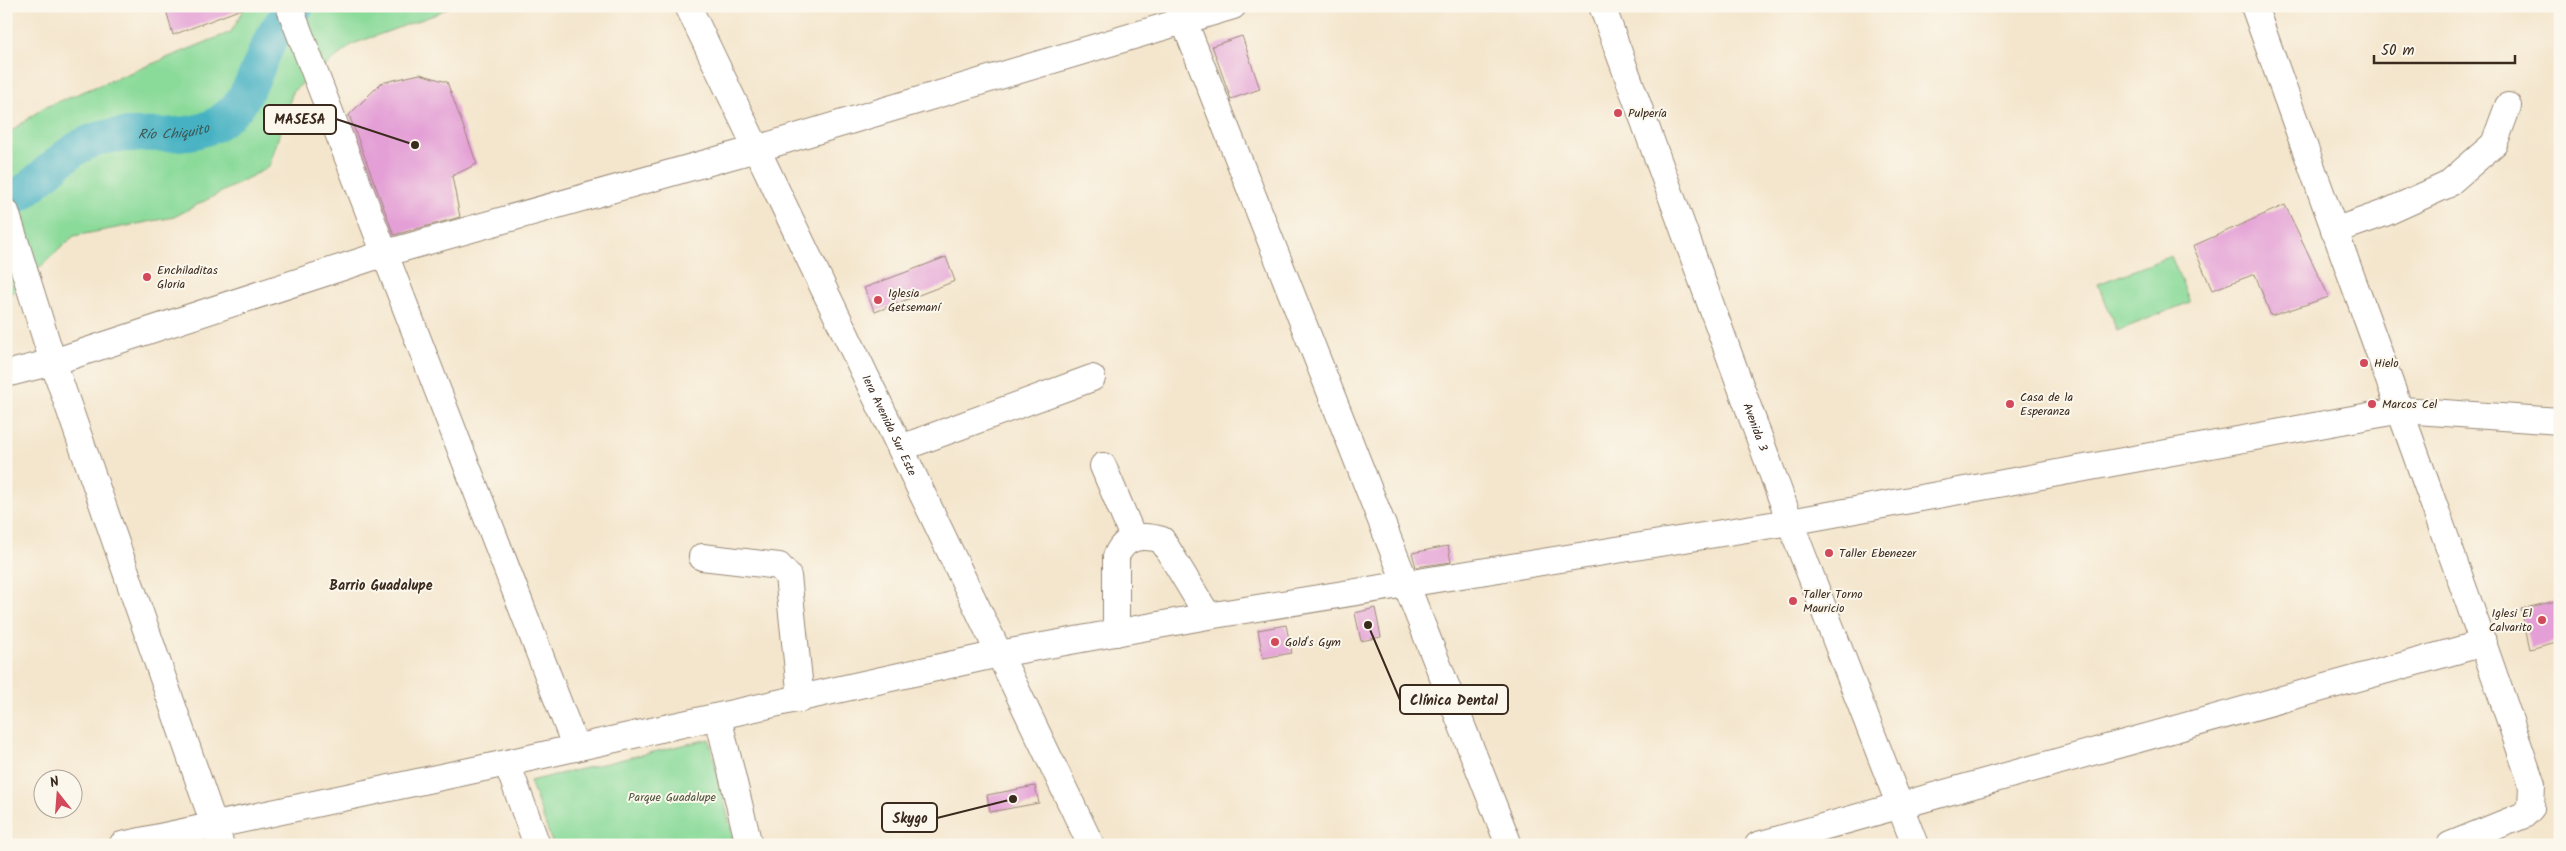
<svg xmlns="http://www.w3.org/2000/svg" width="2566" height="851" font-family="Kalam,sans-serif">
<style>
.green{fill:#8ada9a;stroke:#62825c}
.lines{fill:none;stroke-linecap:round;stroke-linejoin:round}
.river{stroke:#45b1c2;stroke-width:34}
.building{fill:#e4a0d6}
.minor-casing{stroke:#988876;stroke-width:28}
.minor{stroke:#fff;stroke-width:26}
.poi-dot{fill:#d1495b;stroke:#fbf7ec;stroke-width:2}
.labels{text-anchor:middle;dominant-baseline:central;stroke-width:4;stroke-linejoin:round;paint-order:stroke}
.poi-label{font-size:12px;fill:#3b2a1e;stroke:#fbf7ec;text-anchor:start}
.street-label{font-size:12px;fill:#3b2a1e;stroke:#fbf7ec}
.park-label{font-size:12px;fill:#4f563d;stroke:#fbf7ec}
.water-label{font-size:14px;font-style:italic;fill:#3e5957;stroke:#fbf7ec}
.neighbourhood-label{font-size:14px;font-weight:bold;fill:#3b2a1e;stroke:#fbf7ec}
.leader{fill:none;stroke:#3b2a1e;stroke-width:2}
.callout-dot{fill:#3b2a1e;stroke:#fbf7ec;stroke-width:2}
.callout{fill:#fbf7ec;stroke:#3b2a1e;stroke-width:2}
.callout-label{font-size:14px;text-anchor:middle;font-weight:bold;fill:#3b2a1e}
</style>
<rect width="100%" height="100%" fill="#fbf7ec"/>
<filter id="ink" filterUnits="userSpaceOnUse"><feTurbulence type="fractalNoise" baseFrequency=".02" numOctaves="2"/><feDisplacementMap in="SourceGraphic" scale="10" xChannelSelector="R" yChannelSelector="G"/><feConvolveMatrix kernelMatrix="1 2 1 2 8 2 1 2 1" color-interpolation-filters="sRGB"/></filter>
<filter id="wash" filterUnits="userSpaceOnUse"><feTurbulence type="fractalNoise" baseFrequency=".0096" numOctaves="4" result="noise"/><feDisplacementMap in="SourceGraphic" scale="20" xChannelSelector="R" yChannelSelector="G"/><feGaussianBlur stdDeviation="1.12" result="paint"/><feColorMatrix in="noise" values="0 0 0 0 0 0 0 0 0 0 0 0 0 0 0 0 0 1.4 0 .05"/><feComposite in="paint" operator="in"/></filter>
<g filter="url(#wash)">
<rect width="100%" height="100%" fill="#f4e6cd"/>
<path class="green" d="M 246,6 L 451,6 L 434,15 L 353,44 L 293,91 L 269,167 L 174,217 L 74,236 L 6,298 L 6,135 L 43,108 L 231,32 Z
M 2171,256 L 2190,302 L 2117,331 L 2098,284 Z
M 709,739 L 735,845 L 553,845 L 530,781 Z"/>
<g class="lines">
<path class="river" id="s1" d="M 6,203 C 42,185 65,144 106,137 C 139,131 194,142 221,121 C 227,116 236,110 240,103 C 265,67 261,38 297,6"/>
</g>
<g id="blocks">
<path class="building" d="M 165,6 L 243,6 L 244,8 L 173,35 Z
M 1242,36 L 1260,89 L 1231,99 L 1212,46 Z
M 420,74 L 447,82 L 477,164 L 452,176 L 460,217 L 394,235 L 349,115 L 381,83 Z
M 2285,205 L 2329,297 L 2271,316 L 2255,274 L 2212,290 L 2193,246 Z
M 946,257 L 955,281 L 875,312 L 864,288 Z
M 1448,546 L 1451,562 L 1416,567 L 1412,553 Z
M 2560,600 L 2560,641 L 2530,649 L 2521,609 Z
M 1375,608 L 1381,637 L 1361,641 L 1355,613 Z
M 1286,625 L 1292,653 L 1263,658 L 1258,630 Z
M 1035,786 L 1039,803 L 990,812 L 987,795 Z"/>
</g>
</g>
<g filter="url(#ink)">
<use href="#blocks" fill-opacity="0" stroke="#988876" stroke-width="1"/>
<g class="lines">
<defs>
<g id="minor">
<path d="M 289,6 L 576,748"/>
<path id="s2" d="M 688,6 L 1091,845"/>
<path d="M 1178,6 L 1509,845"/>
<path id="s3" d="M 1602,6 L 1790,522 L 1915,845"/>
<path d="M 2254,6 C 2346,266 2444,524 2532,785 L 2531,808 L 2524,815 L 2450,845"/>
<path d="M 6,212 L 53,362 L 221,845"/>
<path d="M 2334,231 L 2385,213 L 2447,185 L 2494,144 L 2508,106"/>
<path d="M 6,374 L 53,362 L 386,253 L 756,149 L 1233,6"/>
<path d="M 901,448 L 1092,378"/>
<path d="M 1103,466 L 1133,537"/>
<path d="M 702,557 L 779,566 L 788,576 L 801,699"/>
<path d="M 1116,633 L 1116,557 C 1124,536 1142,534 1162,540 L 1208,616"/>
<path d="M 718,717 L 749,845"/>
<path d="M 507,763 L 537,845"/>
<path d="M 122,845 L 507,763 L 999,654 L 1208,616 L 1790,522 L 2402,410 L 2560,421"/>
<path d="M 1758,845 L 2484,643"/>
</g>
</defs>
<use href="#minor" class="minor-casing"/>
<use href="#minor" class="minor"/>
</g>
</g>
<g class="poi-dot">
<circle cx="1618" cy="113" r="5"/>
<circle cx="147" cy="277" r="5"/>
<circle cx="878" cy="300" r="5"/>
<circle cx="2364" cy="363" r="5"/>
<circle cx="2010" cy="404" r="5"/>
<circle cx="2372" cy="404" r="5"/>
<circle cx="1829" cy="553" r="5"/>
<circle cx="1793" cy="601" r="5"/>
<circle cx="2542" cy="620" r="5"/>
<circle cx="1275" cy="642" r="5"/>
</g>
<g class="labels">
<g class="poi-label">
<text x="1628" y="113">Pulpería</text>
<text x="157" y="270">Enchiladitas<tspan x="157" dy="14">Gloria</tspan></text>
<text x="888" y="293">Iglesia<tspan x="888" dy="14">Getsemaní</tspan></text>
<text x="2374" y="363">Hielo</text>
<text x="2020" y="397">Casa de la<tspan x="2020" dy="14">Esperanza</tspan></text>
<text x="2382" y="404">Marcos Cel</text>
<text x="1839" y="553">Taller Ebenezer</text>
<text x="1803" y="594">Taller Torno<tspan x="1803" dy="14">Mauricio</tspan></text>
<text x="2532" y="613" text-anchor="end">Iglesi El<tspan x="2532" dy="14">Calvarito</tspan></text>
<text x="1285" y="642">Gold's Gym</text>
</g>
<g class="street-label">
<text stroke="none"><textPath href="#s2" startOffset="465">1era Avenida Sur Este</textPath></text>
<text stroke="none"><textPath href="#s3" startOffset="448">Avenida 3</textPath></text>
</g>
<g class="park-label">
<text x="672" y="797">Parque Guadalupe</text>
</g>
<g class="water-label">
<text stroke="none"><textPath href="#s1" startOffset="189">Río Chiquito</textPath></text>
</g>
<g class="neighbourhood-label">
<text x="381" y="586">Barrio Guadalupe</text>
</g>
</g>
<path class="leader" d="M415 145L336 119M1368 625L1400 700M1013 799L937 818"/>
<g class="callout-dot">
<circle cx="415" cy="145" r="5"/>
<circle cx="1368" cy="625" r="5"/>
<circle cx="1013" cy="799" r="5"/>
</g>
<g class="callout">
<rect x="264" y="105" width="72" height="29" rx="5"/>
<rect x="1400" y="685" width="108" height="29" rx="5"/>
<rect x="882" y="803" width="55" height="29" rx="5"/>
</g>
<g class="callout-label">
<text x="300" y="124">MASESA</text>
<text x="1454" y="705">Clínica Dental</text>
<text x="910" y="823">Skygo</text>
</g>
<rect width="2566" height="851" fill="none" stroke="#fbf7ec" stroke-width="25"/>
<g transform="translate(58 794) rotate(343)"><circle r="24" fill="#fbf7ec" stroke="#aea59a"/>
<path d="M0-4L9 19L0 12L-9 19Z" fill="#d1495b"/>
<text y="-8" font-size="14" font-weight="bold" text-anchor="middle" fill="#3b2a1e">N</text>
</g>
<path d="M2374 55v8h141v-8" fill="none" stroke="#3b2a1e" stroke-width="2.5"/>
<text x="2381" y="55" font-size="15" fill="#3b2a1e" stroke="#fbf7ec" stroke-width="4" paint-order="stroke">50 m</text>
</svg>
